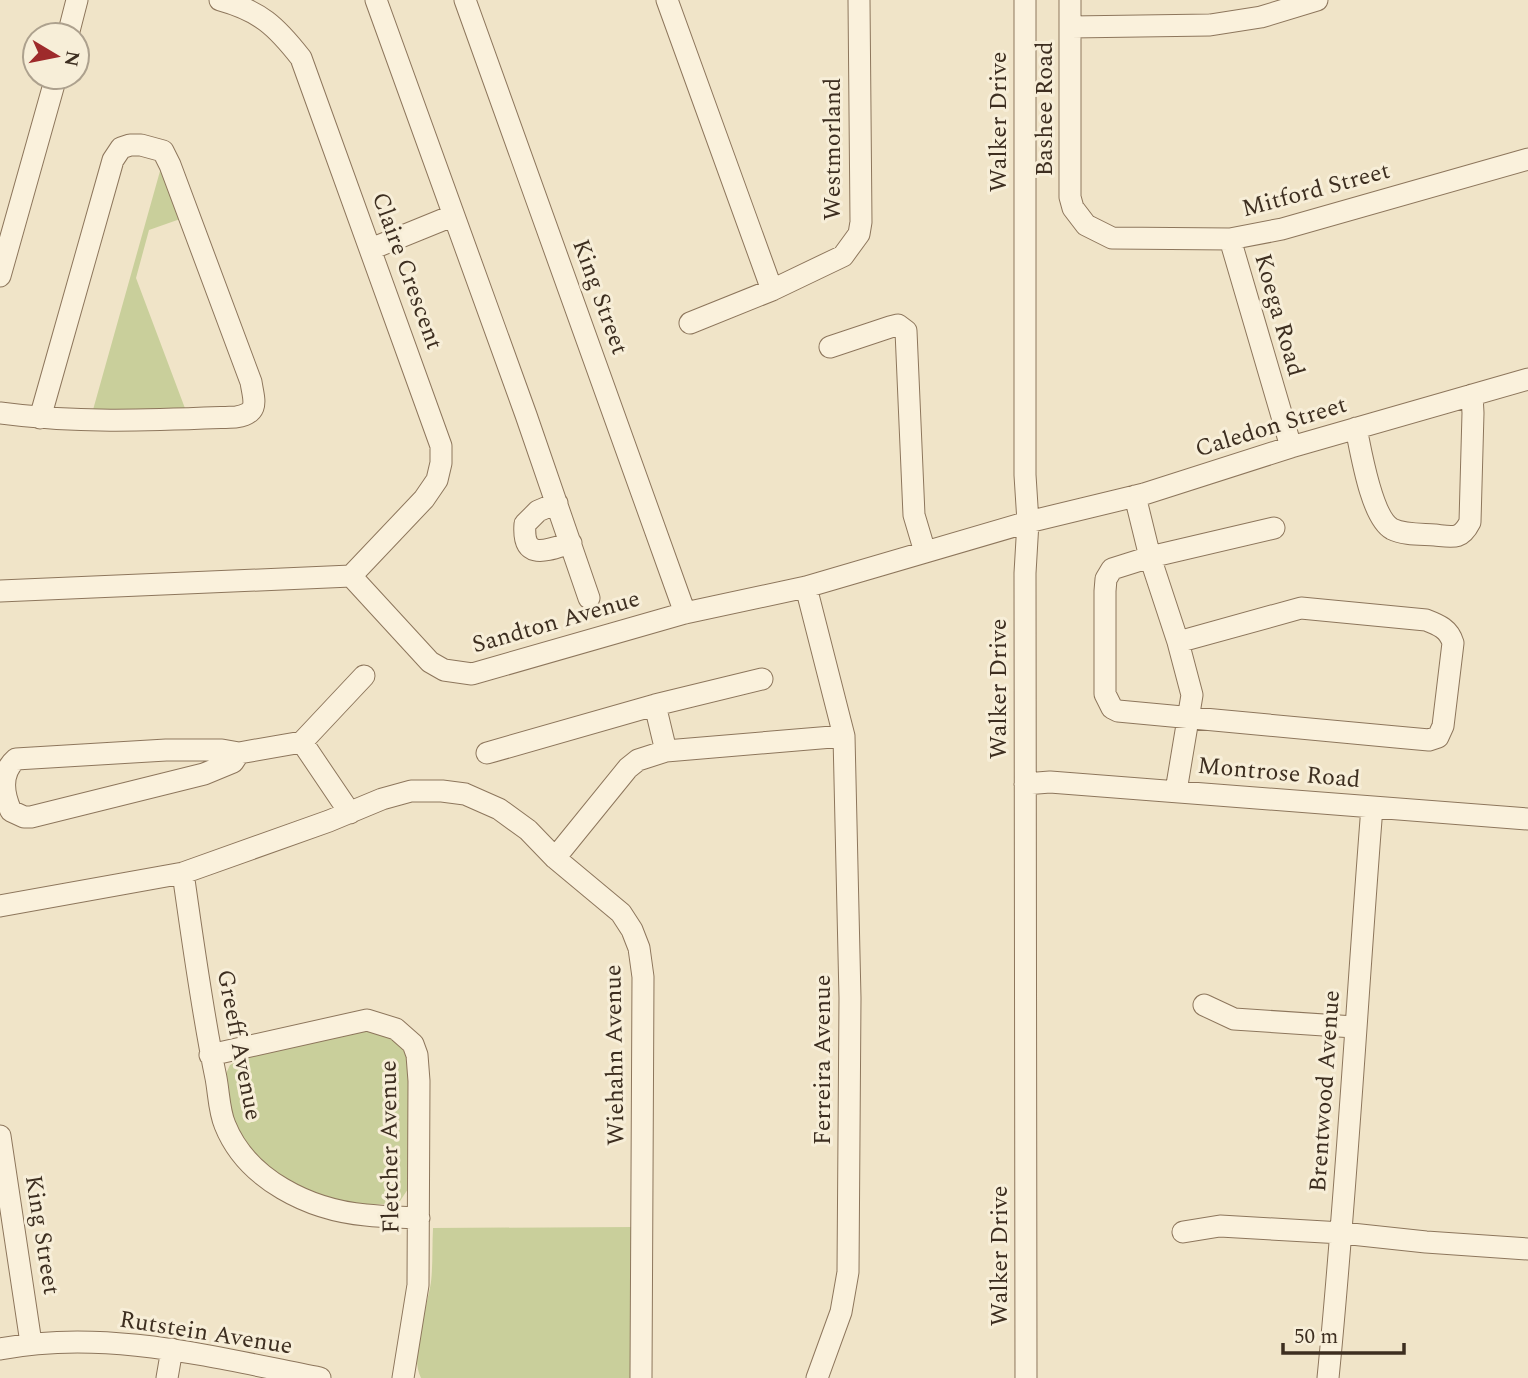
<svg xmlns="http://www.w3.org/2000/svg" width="1528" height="1378" font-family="Spectral,serif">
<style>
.green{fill:#c9cf9b}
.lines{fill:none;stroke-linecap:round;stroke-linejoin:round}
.minor-casing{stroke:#8d765c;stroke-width:23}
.minor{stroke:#faf1dc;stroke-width:21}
.labels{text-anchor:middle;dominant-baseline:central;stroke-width:6;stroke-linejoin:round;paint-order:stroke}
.street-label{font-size:24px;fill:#3d2e20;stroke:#f7eed8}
</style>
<rect width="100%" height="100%" fill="#f0e4c8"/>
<path class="green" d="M 162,164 L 183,218 L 149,230 L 136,278 L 186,411 L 91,417 Z
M 367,1028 C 391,1030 406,1046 410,1069 L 410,1186 L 400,1201 L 392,1204 L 352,1205 L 323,1201 L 265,1168 L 237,1135 L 224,1078 L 230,1065 L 243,1058 Z
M 634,1227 L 635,1378 L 421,1378 C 409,1355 427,1309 431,1282 C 433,1265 432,1246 433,1228 Z"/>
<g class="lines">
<defs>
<path id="minor" d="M 220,0 C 260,11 276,26 301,58 L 441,446 L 441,463 L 437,480 L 424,499 L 351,576
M 376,0 L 526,415 L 589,598
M 465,0 L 685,613
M 667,0 L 772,290
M 1025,0 L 1025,475 L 1028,522 L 1025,573 L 1026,1378
M 1070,0 L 1070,197 L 1073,208 L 1086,225 L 1112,238 L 1230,239 L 1282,229 L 1528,159
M 1071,27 L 1210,25 L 1261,17 L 1317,0
M 68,35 L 77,0
M 1230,239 L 1291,447
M 371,249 L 452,216
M 0,276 L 56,77
M 690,323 L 772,290 L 843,256 L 859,234 L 861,222 L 859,0
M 830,347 L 890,327 L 898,325 L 906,331 L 914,515 L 925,552
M 0,413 C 79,424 157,420 236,417 C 260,413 254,401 251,382 L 170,165 L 163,151 L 141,145 L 130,145 L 121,148 L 113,160 L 40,418
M 1356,428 C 1361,451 1371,517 1392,529 C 1404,535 1421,534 1435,535 C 1453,537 1461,540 1470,522 L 1473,413 L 1472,395
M 1135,496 L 1150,557 L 1178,642 L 1192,695 L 1176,791
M 557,503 L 538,511 L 525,524 C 522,562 547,550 571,543
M 806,587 L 844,736 L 850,998 L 848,1272 L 841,1312 L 817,1378
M 0,591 L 351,576 L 430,662 L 444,670 L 472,674 L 685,613 L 806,587 L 1028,522 L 1144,494 L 1291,447 L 1528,379
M 1178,642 L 1301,608 L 1426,620 C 1439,625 1449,629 1453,643 L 1443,726 L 1438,737 L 1429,740 L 1396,737 L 1118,711 L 1112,708 L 1105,694 L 1105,591 L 1106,579 L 1112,569 L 1150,557 L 1274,528
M 655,705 L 666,751
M 239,753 L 233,762 L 204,774 L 31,817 L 24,817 L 11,811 C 3,793 0,773 16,759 L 166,750 L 222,750 L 239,753 L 302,742
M 487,753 L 655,705 L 762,679
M 1025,784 L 1050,782 L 1528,819
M 350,813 L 302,742 L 364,676
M 555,858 L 628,768 L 638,760 L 666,751 L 844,736
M 183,873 C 193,942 202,1011 216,1078 C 219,1094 219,1111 225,1125 C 247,1180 310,1210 366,1215 C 384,1217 402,1217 419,1218
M 0,906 L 183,873 L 329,821 L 382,799 L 411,791 L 442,791 L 465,794 L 499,809 L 528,830 L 555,858 L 621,913 L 632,930 L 639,948 L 643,977 L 641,1378
M 1204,1005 L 1234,1019 L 1354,1027
M 210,1055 L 367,1020 L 396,1029 L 413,1044 L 417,1055 L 419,1081 L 418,1285 L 403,1378
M 0,1136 L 31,1343
M 1183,1232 L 1220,1226 L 1342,1233 L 1426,1242 L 1528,1249
M 0,1349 C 106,1328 216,1358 320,1378
M 167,1378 L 172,1349
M 1328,1378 C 1347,1188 1357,997 1372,807"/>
</defs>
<use href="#minor" class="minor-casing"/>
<use href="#minor" class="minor"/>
</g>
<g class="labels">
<g class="street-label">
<text transform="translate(1045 109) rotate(-90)">Bashee Road</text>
<text transform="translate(999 122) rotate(-90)">Walker Drive</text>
<text transform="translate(833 149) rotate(-90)">Westmorland</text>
<text transform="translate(1316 190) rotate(-15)">Mitford Street</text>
<text transform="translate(407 271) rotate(70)">Claire Crescent</text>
<text transform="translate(600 297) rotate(70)">King Street</text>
<text transform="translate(1279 315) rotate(74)">Koega Road</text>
<text transform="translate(1271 427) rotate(-17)">Caledon Street</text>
<text transform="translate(556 622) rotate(-16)">Sandton Avenue</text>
<text transform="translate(999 689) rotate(-90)">Walker Drive</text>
<text transform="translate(1279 773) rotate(5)">Montrose Road</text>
<text transform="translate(239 1045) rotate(79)">Greeff Avenue</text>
<text transform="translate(615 1055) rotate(-91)">Wiehahn Avenue</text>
<text transform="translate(823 1060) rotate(-90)">Ferreira Avenue</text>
<text transform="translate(1325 1091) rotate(-86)">Brentwood Avenue</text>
<text transform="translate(390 1147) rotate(-91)">Fletcher Avenue</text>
<text transform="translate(42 1235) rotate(81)">King Street</text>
<text transform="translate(1000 1256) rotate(-90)">Walker Drive</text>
<text transform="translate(206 1333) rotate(9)">Rutstein Avenue</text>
</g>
</g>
<g transform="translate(56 56) rotate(100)"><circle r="33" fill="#f7eed8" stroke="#ada18e" stroke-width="2"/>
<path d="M0-5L12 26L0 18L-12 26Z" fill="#9e2a2b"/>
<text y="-10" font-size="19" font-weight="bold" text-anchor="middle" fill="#3d2e20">N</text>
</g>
<path d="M1283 1343v10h121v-10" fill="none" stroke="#3d2e20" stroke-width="3.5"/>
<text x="1294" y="1343" font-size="21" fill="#3d2e20" stroke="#f7eed8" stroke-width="5" paint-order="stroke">50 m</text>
</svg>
